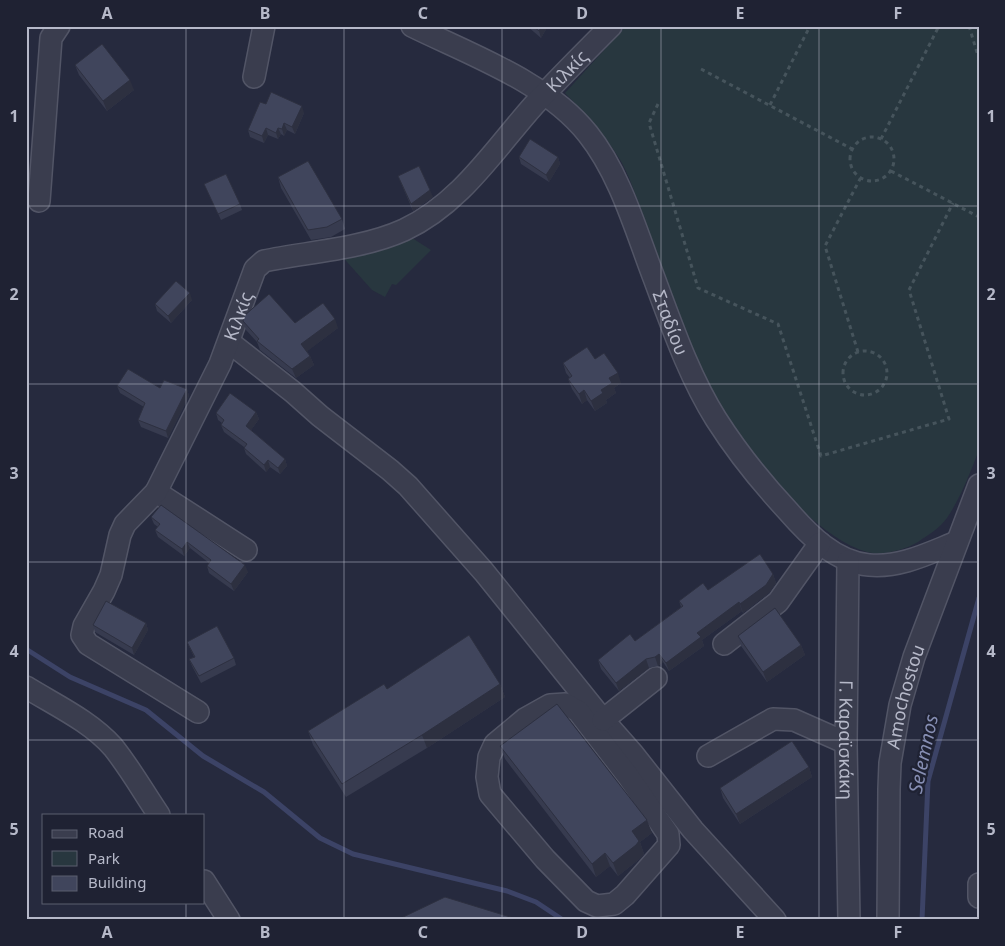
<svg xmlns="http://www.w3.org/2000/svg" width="1005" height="946" font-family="'Noto Sans',sans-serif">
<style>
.green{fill:#28373f}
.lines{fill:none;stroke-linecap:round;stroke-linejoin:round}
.stream{stroke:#3c4366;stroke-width:5}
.minor-casing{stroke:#525566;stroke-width:24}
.path{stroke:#46545c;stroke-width:3;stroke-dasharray:4 4;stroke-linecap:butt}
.minor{stroke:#3a3d4e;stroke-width:21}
.wall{fill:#373b4f}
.shaded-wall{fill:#2d3040}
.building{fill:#40455c;stroke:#2d3040}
.grid{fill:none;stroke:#b6b9c9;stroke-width:1;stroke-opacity:0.55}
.labels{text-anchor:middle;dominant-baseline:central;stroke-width:4.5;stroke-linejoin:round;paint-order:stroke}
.street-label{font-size:18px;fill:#b6b9c9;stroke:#1f2233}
.water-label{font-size:19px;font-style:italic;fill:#868eb3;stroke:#1f2233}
.neatline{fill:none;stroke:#b6b9c9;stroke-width:2}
.grid-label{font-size:16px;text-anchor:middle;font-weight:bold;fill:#b6b9c9}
</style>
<rect width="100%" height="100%" fill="#262a3e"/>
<path class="green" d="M 626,26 L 979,26 L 979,450 C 970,473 961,497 947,518 C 940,528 928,535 918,542 C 904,550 883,556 867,552 C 814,537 751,458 723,412 C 716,402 711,389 706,378 C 683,330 666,280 648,230 C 640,208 633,184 622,163 C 607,137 586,115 565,93 Z
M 409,236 L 431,250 L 396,285 L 392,284 L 385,297 L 372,290 L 339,253 Z"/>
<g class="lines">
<path class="stream" d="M 26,649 L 70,677 L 146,710 L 203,756 L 264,792 L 320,838 L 353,854 L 507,891 L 536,902 L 563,920
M 922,920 L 928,781 L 979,598"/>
<defs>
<g id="minor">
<path id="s1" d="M 412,26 C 471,55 547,82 588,134 C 620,174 636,231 654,278 C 672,326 689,376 716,419 C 737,452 761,482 788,511 C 809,535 835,562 869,565 C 900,568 929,553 957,542"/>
<path d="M 254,77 L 264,26"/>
<path d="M 39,201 L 51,38 L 59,26"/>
<path d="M 229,342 L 293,392 L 320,416 L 390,470 L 408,486 L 484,572 L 603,720 L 633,754 L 693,830 L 775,920"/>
<path d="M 156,492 L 246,550"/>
<path id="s2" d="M 848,561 L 846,743 L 849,920"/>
<path d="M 724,644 L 778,602 L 820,543"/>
<path d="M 26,687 C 55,705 90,721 113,747 C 130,768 144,793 159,815"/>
<path d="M 565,704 L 578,711 L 628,776 L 668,834 L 669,845 L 625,895 L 614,904 L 597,906 L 586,901 L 545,859 L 490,794 L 487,777 L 489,757 L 495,744 L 525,719 L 550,705 Z"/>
<path id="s3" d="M 198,712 L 88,644 L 82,635 L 84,626 L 104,591 L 111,575 L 120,535 L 125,524 L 156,492 L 220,364 L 255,269 L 264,261 C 308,252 362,249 404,230 C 460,204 494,150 534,105 C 559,78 585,52 611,26"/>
<path d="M 603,720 L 656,678"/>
<path d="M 708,756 L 773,719 L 794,720 L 846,743"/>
<path d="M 204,881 L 229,920"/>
<path d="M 979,884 L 979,897"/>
<path id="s4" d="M 888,920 L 889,789 L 890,763 L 900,705 L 914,657 L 979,485"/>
</g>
</defs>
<use href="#minor" class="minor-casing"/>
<path class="path" d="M 969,26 L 979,59
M 701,69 L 852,149
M 658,104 L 649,123 L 698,288 L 778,324 L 821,456 L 949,419 L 909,290 L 953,203
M 770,105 L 810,26
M850 159a22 22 0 1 1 44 0a22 22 0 1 1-44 0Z
M 881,139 L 939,26
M 891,171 L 979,217
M843 373a22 22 0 1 1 44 0a22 22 0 1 1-44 0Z
M 858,352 L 825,246 L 860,179"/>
<use href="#minor" class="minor"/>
</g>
<path class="wall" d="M 527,26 L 548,26 L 541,38 Z
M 75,65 L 134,90 L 107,111 L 79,75 Z
M 266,104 L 304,113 L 295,134 L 287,130 L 284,136 L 281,134 L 278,139 L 268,135 L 264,143 L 250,137 L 248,130 Z
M 519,157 L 558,157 L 560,164 L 549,182 L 521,164 Z
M 398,176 L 433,197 L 413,211 Z
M 278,177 L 342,219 L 345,229 L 331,237 L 311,240 L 281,188 Z
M 204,184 L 240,204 L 242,210 L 221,220 Z
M 192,300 L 171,323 L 157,311 L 155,304 Z
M 243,321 L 295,323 L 338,328 L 307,351 L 310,356 L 314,365 L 296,378 L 260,350 L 257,342 L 246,330 Z
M 595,359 L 621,383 L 614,388 L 616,393 L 606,400 L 607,403 L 595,411 L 587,400 L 582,404 L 572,389 L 568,379 L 570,378 L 566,373 L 563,363 Z
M 117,386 L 187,389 L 189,396 L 168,438 L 141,427 L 138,420 L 144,407 L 120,393 Z
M 256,412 L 259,419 L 251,430 L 285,459 L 287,466 L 280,474 L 270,467 L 266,472 L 246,454 L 244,448 L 244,447 L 224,432 L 221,425 L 222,423 L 218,420 L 216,413 Z
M 151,517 L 248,572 L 234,591 L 209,573 L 207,566 L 209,563 L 190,548 L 184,556 L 158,537 L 155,530 L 158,527 L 154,524 Z
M 773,574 L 776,583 L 769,593 L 743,613 L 742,611 L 702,640 L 704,646 L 669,671 L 663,662 L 658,666 L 649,668 L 619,691 L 601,669 L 598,660 L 635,641 L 681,607 L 679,601 L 708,590 Z
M 146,623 L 148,630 L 134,655 L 95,632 L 93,625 Z
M 738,636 L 801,645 L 805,655 L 767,682 L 741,646 Z
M 187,642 L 234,658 L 236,665 L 201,683 L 192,666 L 189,659 L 194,657 Z
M 500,684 L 505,697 L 427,748 L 346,797 L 313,745 L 308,731 L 387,689 Z
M 500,746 L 652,833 L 640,842 L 644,854 L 641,858 L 618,876 L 610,866 L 596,877 L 505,759 Z
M 809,767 L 812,777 L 740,824 L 723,798 L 720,788 Z"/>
<path class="shaded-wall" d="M 542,26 L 548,26 L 541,38 L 539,31 Z
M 130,80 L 134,90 L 107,111 L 103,101 Z
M 302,106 L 304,113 L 295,134 L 292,127 Z
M 284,123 L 287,130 L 284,136 L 282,129 Z
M 266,128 L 268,135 L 264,143 L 262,136 Z
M 278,128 L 281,134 L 278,139 L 276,133 Z
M 558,157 L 560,164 L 549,182 L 546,175 Z
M 430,190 L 433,197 L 413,211 L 411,204 Z
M 190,293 L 192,300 L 171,323 L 168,316 Z
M 335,319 L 338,328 L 305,353 L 301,344 Z
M 310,356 L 314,365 L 296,378 L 292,369 Z
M 618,373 L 621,383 L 614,388 L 616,393 L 606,400 L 607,403 L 595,411 L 591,401 L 601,390 L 609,378 Z
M 187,389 L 189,396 L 168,438 L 166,431 Z
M 584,390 L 587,400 L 582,404 L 579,394 Z
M 256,412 L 259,419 L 249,433 L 246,426 Z
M 285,459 L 287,466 L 280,474 L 278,468 Z
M 268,460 L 270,467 L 266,472 L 264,465 Z
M 187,542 L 190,548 L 184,556 L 182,549 Z
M 245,565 L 248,572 L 234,591 L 231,584 Z
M 773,574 L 776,583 L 769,593 L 743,613 L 740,604 Z
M 739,602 L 742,611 L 702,640 L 704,646 L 669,671 L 666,663 L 697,633 Z
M 146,623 L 148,630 L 134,655 L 132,648 Z
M 801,645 L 805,655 L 767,682 L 763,672 Z
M 659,654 L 663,662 L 658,666 L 655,657 Z
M 646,659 L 649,668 L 619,691 L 616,683 Z
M 500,684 L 505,697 L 427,748 L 422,735 Z
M 809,767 L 812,777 L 740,824 L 736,814 Z
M 647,820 L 652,833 L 640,842 L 644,854 L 641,858 L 618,876 L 613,863 L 632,831 Z
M 605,853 L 610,866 L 596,877 L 592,864 Z"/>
<path class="building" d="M 533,26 L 542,26 L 539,31 Z
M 102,44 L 130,80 L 103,101 L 75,65 Z
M 271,92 L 302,106 L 292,127 L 284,123 L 282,129 L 278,128 L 276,133 L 266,128 L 262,136 L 248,130 L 260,102 L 266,104 Z
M 530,139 L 558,157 L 546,175 L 519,157 Z
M 308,161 L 342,219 L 327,227 L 308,230 L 278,177 Z
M 419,166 L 430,190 L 411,204 L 398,176 Z
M 226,174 L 240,204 L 218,214 L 204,184 Z
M 176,281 L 190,293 L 168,316 L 155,304 Z
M 269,294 L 295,323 L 323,303 L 335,319 L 301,344 L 310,356 L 292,369 L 257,341 L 259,339 L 243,321 L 244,316 Z
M 587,347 L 595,359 L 604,353 L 618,373 L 609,378 L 612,383 L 601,390 L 603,393 L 591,401 L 584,390 L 579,394 L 568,379 L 572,376 L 563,363 Z
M 128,369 L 160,388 L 164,380 L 187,389 L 166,431 L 138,420 L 145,403 L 117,386 Z
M 230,393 L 256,412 L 246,426 L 285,459 L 278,468 L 268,460 L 264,465 L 244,448 L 247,444 L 221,425 L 224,420 L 216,413 Z
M 161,505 L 245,565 L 231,584 L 207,566 L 211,560 L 187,542 L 182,549 L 155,530 L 160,524 L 151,517 Z
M 760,554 L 773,574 L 766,585 L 740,604 L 739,602 L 697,633 L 701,637 L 666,663 L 659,654 L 655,657 L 646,659 L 616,683 L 598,660 L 630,634 L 635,641 L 683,606 L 679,601 L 703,583 L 708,590 Z
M 106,601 L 146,623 L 132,648 L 93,625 Z
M 775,608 L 801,645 L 763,672 L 738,636 Z
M 217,626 L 234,658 L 199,676 L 189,659 L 195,657 L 187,642 Z
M 469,635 L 500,684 L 422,735 L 342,784 L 308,731 L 384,684 L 387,689 Z
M 557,704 L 647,820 L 632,831 L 639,841 L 636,845 L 613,863 L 605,853 L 592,864 L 500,746 Z
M 792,741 L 809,767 L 736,814 L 720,788 Z
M 445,897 L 520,920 L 397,920 Z"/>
<path class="grid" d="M 186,26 L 186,815M 344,26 L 344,920M 502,26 L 502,920M 661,26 L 661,920M 819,26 L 819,920M 26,206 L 979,206M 26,384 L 979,384M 26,562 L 979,562M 26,740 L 979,740M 186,902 L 186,920"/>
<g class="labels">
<g class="street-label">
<text stroke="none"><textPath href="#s3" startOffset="934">Κιλκίς</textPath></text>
<text stroke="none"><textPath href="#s3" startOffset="499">Κιλκίς</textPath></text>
<text stroke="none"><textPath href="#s1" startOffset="415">Σταδίου</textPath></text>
<text stroke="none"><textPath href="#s4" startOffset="225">Amochostou</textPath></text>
<text stroke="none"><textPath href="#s2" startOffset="179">Γ. Καραϊσκάκη</textPath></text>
</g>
<g class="water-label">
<text transform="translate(923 754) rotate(-78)">Selemnos</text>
</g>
</g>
<rect width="1005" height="946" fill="none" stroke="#1f2233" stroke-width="55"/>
<rect x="42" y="814" width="162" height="90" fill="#1f2233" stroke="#5b5e6f"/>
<rect x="52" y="830" width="25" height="8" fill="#3a3d4e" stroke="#5b5e6f"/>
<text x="88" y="838" font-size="15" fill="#b6b9c9">Road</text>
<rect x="52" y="851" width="25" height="15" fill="#28373f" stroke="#5b5e6f"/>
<text x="88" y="864" font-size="15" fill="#b6b9c9">Park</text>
<rect x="52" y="876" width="25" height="15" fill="#40455c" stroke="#5b5e6f"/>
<text x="88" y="888" font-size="15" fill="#b6b9c9">Building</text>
<rect x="28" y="28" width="950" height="890" class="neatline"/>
<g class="grid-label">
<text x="107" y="19">A</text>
<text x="265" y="19">B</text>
<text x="423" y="19">C</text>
<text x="582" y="19">D</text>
<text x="740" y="19">E</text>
<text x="898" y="19">F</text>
<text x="14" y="122">1</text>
<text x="991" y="122">1</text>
<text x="14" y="300">2</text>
<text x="991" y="300">2</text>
<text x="14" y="479">3</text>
<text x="991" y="479">3</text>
<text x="14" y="657">4</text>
<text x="991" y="657">4</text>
<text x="14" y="835">5</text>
<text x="991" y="835">5</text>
<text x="107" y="938">A</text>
<text x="265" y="938">B</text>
<text x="423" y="938">C</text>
<text x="582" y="938">D</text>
<text x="740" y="938">E</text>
<text x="898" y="938">F</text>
</g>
</svg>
